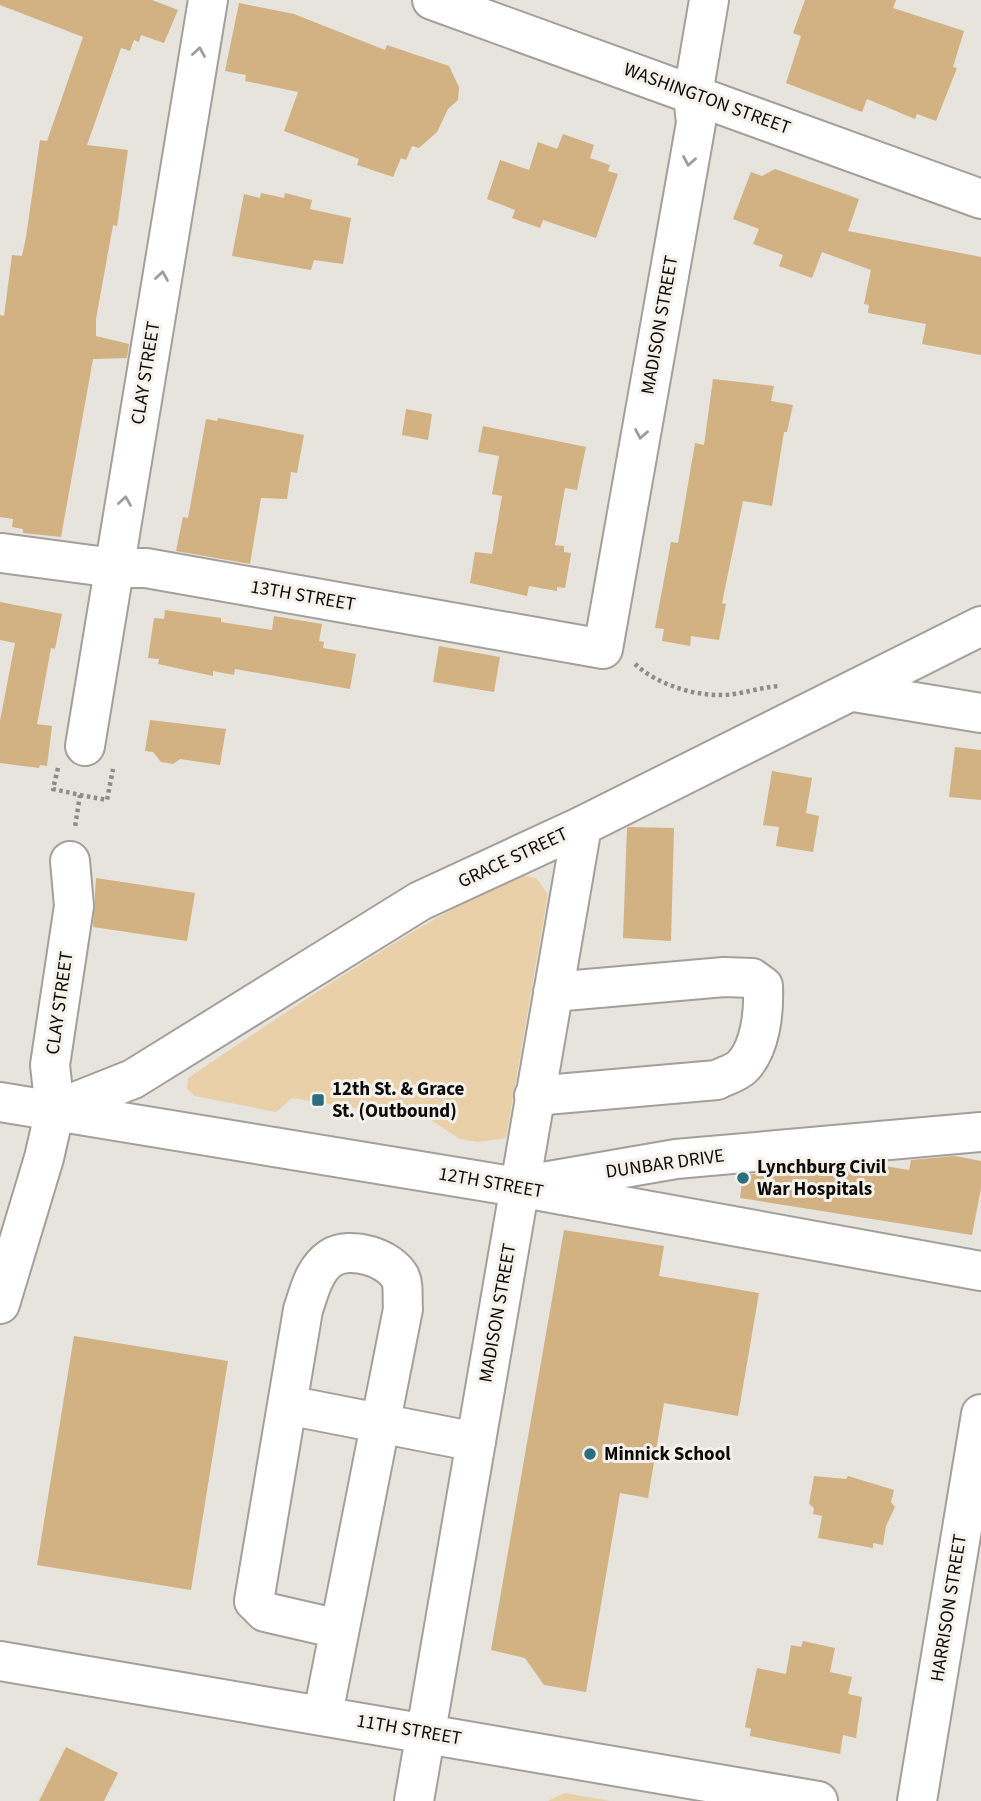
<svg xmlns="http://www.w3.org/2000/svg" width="981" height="1801" font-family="'Source Sans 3',sans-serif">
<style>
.green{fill:#ead0a9}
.building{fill:#d2b282}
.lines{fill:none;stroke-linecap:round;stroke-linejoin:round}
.minor-casing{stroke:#a39f9a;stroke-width:42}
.major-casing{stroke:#a39f9a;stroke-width:42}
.path{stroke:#8f8c87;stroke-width:4.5;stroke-dasharray:3.5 3.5;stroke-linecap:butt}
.minor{stroke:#fff;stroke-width:38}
.major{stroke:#fff;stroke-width:38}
.oneway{stroke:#9e9d9d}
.poi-dot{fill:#2b6e80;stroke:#f4f0ea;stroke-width:2.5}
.labels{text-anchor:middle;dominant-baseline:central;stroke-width:6;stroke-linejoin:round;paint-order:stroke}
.street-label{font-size:19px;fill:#0c0b09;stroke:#f4f0ea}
.poi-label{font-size:19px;font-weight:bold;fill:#0c0b09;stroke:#f4f0ea;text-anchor:start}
</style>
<rect width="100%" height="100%" fill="#e7e3dd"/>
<path class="green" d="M 516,874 L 536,878 L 548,894 L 506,1138 L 478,1142 L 460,1139 L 431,1120 L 292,1098 L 276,1112 L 195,1096 L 187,1089 L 188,1078 C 295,1006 401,934 516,874 Z
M 565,1793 L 610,1801 L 548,1801 Z"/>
<path class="building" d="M 0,0 L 152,0 L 178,10 L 164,43 L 141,35 L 139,42 L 134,40 L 130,51 L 121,48 L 87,145 L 128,150 L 117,226 L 113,225 L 96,319 L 96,336 L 129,344 L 127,358 L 93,359 L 61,537 L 23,533 L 23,529 L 12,527 L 13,519 L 0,517 L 0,315 L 4,316 L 12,255 L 22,256 L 26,237 L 40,140 L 47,141 L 83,37 L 0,5 Z
M 805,0 L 896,0 L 893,8 L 964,31 L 953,67 L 957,68 L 936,121 L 917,114 L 915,119 L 867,99 L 862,112 L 786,83 L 801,36 L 793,33 Z
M 239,3 L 294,14 L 385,50 L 387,45 L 449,66 L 459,87 L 458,100 L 448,109 L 437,132 L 419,148 L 412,146 L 406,160 L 401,158 L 393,177 L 357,165 L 359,159 L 284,131 L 298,92 L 245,81 L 246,75 L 225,71 Z
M 563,134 L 594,145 L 590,158 L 610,165 L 608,171 L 618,174 L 596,238 L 543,220 L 540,228 L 512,218 L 515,210 L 487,199 L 500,160 L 529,170 L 538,142 L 557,149 Z
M 775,169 L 859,199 L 848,231 L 981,257 L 981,355 L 922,344 L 926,324 L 868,313 L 869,305 L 864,304 L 871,270 L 822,252 L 812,278 L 779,266 L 783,255 L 753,244 L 759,229 L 733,219 L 751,172 L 762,176 Z
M 261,193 L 284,198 L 285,193 L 312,200 L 310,209 L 351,218 L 343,264 L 314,260 L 311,270 L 232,256 L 244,194 L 260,198 Z
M 713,379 L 774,386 L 771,401 L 793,405 L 787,432 L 784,432 L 772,506 L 743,501 L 722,603 L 726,604 L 719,640 L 691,636 L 690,646 L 662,641 L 664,629 L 655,628 L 671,542 L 678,543 L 695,443 L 704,445 Z
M 406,409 L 432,414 L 428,440 L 402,435 Z
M 218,418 L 304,435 L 297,473 L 291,472 L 287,499 L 261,498 L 250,564 L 176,551 L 183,517 L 188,518 L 206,419 L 217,421 Z
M 483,426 L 586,447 L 577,490 L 565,488 L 555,545 L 564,546 L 564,552 L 571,553 L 565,588 L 557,587 L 557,591 L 529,586 L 527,596 L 470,583 L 475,552 L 492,554 L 502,496 L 492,494 L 499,456 L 478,452 Z
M 0,602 L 62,614 L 55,649 L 51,648 L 37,724 L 52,726 L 47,766 L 40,765 L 39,768 L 0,763 L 0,721 L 15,643 L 0,640 Z
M 165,610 L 221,618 L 221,622 L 272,630 L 274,616 L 322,624 L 319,641 L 324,642 L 323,648 L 356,654 L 350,689 L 235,669 L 234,675 L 213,671 L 213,676 L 158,664 L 159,659 L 148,658 L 154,618 L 164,619 Z
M 439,646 L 500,657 L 494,692 L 433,682 Z
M 150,720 L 226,729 L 220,765 L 180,759 L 173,764 L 161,762 L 153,752 L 145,751 Z
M 955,747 L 981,750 L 981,800 L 949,797 Z
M 772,771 L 812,778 L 806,813 L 819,816 L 813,852 L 776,846 L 779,827 L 763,825 Z
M 629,827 L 674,828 L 671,941 L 623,938 L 627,828 Z
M 96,878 L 195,893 L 187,941 L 93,927 Z
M 955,1156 L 981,1161 L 981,1188 L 972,1235 L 740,1198 L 743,1175 L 872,1164 L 909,1170 L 911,1160 Z
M 564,1230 L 664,1246 L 659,1276 L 759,1293 L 738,1416 L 664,1403 L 648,1498 L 620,1493 L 586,1692 L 544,1685 L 525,1658 L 491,1650 Z
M 74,1336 L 228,1361 L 191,1590 L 37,1565 Z
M 814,1476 L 846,1479 L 848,1476 L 894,1490 L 891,1502 L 895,1507 L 886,1526 L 883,1545 L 873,1543 L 873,1548 L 818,1538 L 822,1516 L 813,1514 L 814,1508 L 809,1504 Z
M 803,1641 L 835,1648 L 830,1672 L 852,1677 L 848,1694 L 862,1697 L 856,1738 L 843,1735 L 840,1754 L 750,1736 L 751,1729 L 745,1727 L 757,1668 L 786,1674 L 791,1645 L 801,1647 Z
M 66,1747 L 118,1773 L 104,1801 L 39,1801 Z"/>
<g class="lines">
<defs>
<path id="minor" d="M 432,0 L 981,199
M 2,553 L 114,568 L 146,568 L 603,649 L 696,123 L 693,94 L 709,0
M 854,692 L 981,713
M 85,746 L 208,0
M 534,1096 L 717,1080 C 724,1076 736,1073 742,1067 C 761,1048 764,1011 763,986 L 752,978 L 724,977 L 553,992
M 520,1186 L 676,1159 L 981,1132
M 0,1304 L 44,1158 L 55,1110 L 50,1065 L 74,906 L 70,861
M 287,1405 L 476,1442
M 0,1661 L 818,1801
M 323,1714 L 403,1309 C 402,1300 404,1284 400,1277 C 389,1257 350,1246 331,1258 C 314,1269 309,1292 303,1310 L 254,1601 L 265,1612 L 339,1629
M 414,1801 L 582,826
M 917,1801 L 981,1414"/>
<path id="major" d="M 0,1102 L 518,1187 L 981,1271
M 55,1110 L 133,1079 L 420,901 L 582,826 L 981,626"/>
</defs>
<use href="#minor" class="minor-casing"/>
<use href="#major" class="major-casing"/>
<path class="path" d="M 635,664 C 658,686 703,699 734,694 C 749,692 763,687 779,686
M 58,768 L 53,789 L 80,795 L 75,827
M 80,795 L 107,800 L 113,769"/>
<use href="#minor" class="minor"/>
<use href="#major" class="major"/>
</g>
<defs><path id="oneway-chevron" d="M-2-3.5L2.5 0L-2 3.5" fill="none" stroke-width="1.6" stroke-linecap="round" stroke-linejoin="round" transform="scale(1.75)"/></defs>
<g class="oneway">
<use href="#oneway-chevron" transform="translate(199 52) rotate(-81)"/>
<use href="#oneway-chevron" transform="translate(689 161) rotate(100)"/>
<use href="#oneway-chevron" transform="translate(162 276) rotate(-81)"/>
<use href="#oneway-chevron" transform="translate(641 434) rotate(100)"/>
<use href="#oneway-chevron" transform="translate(125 501) rotate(-81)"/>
</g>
<g class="poi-dot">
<rect x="311" y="1093" width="14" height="14" rx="3.5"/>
<circle cx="743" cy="1178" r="7"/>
<circle cx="590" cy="1454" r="7"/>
</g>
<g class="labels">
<g class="street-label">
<text transform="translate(707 99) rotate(20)">WASHINGTON STREET</text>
<text transform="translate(660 325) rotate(-80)">MADISON STREET</text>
<text transform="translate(146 373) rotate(-81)">CLAY STREET</text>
<text transform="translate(303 596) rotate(10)">13TH STREET</text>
<text transform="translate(513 858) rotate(-25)">GRACE STREET</text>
<text transform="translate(60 1003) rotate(-82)">CLAY STREET</text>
<text transform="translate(665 1164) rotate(-8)">DUNBAR DRIVE</text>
<text transform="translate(491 1183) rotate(10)">12TH STREET</text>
<text transform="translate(498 1313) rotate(-80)">MADISON STREET</text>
<text transform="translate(949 1608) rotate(-81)">HARRISON STREET</text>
<text transform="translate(409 1730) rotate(10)">11TH STREET</text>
</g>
<g class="poi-label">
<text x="332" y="1089">12th St. &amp; Grace<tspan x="332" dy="22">St. (Outbound)</tspan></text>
<text x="757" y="1167">Lynchburg Civil<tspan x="757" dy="22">War Hospitals</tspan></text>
<text x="604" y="1454">Minnick School</text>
</g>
</g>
</svg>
